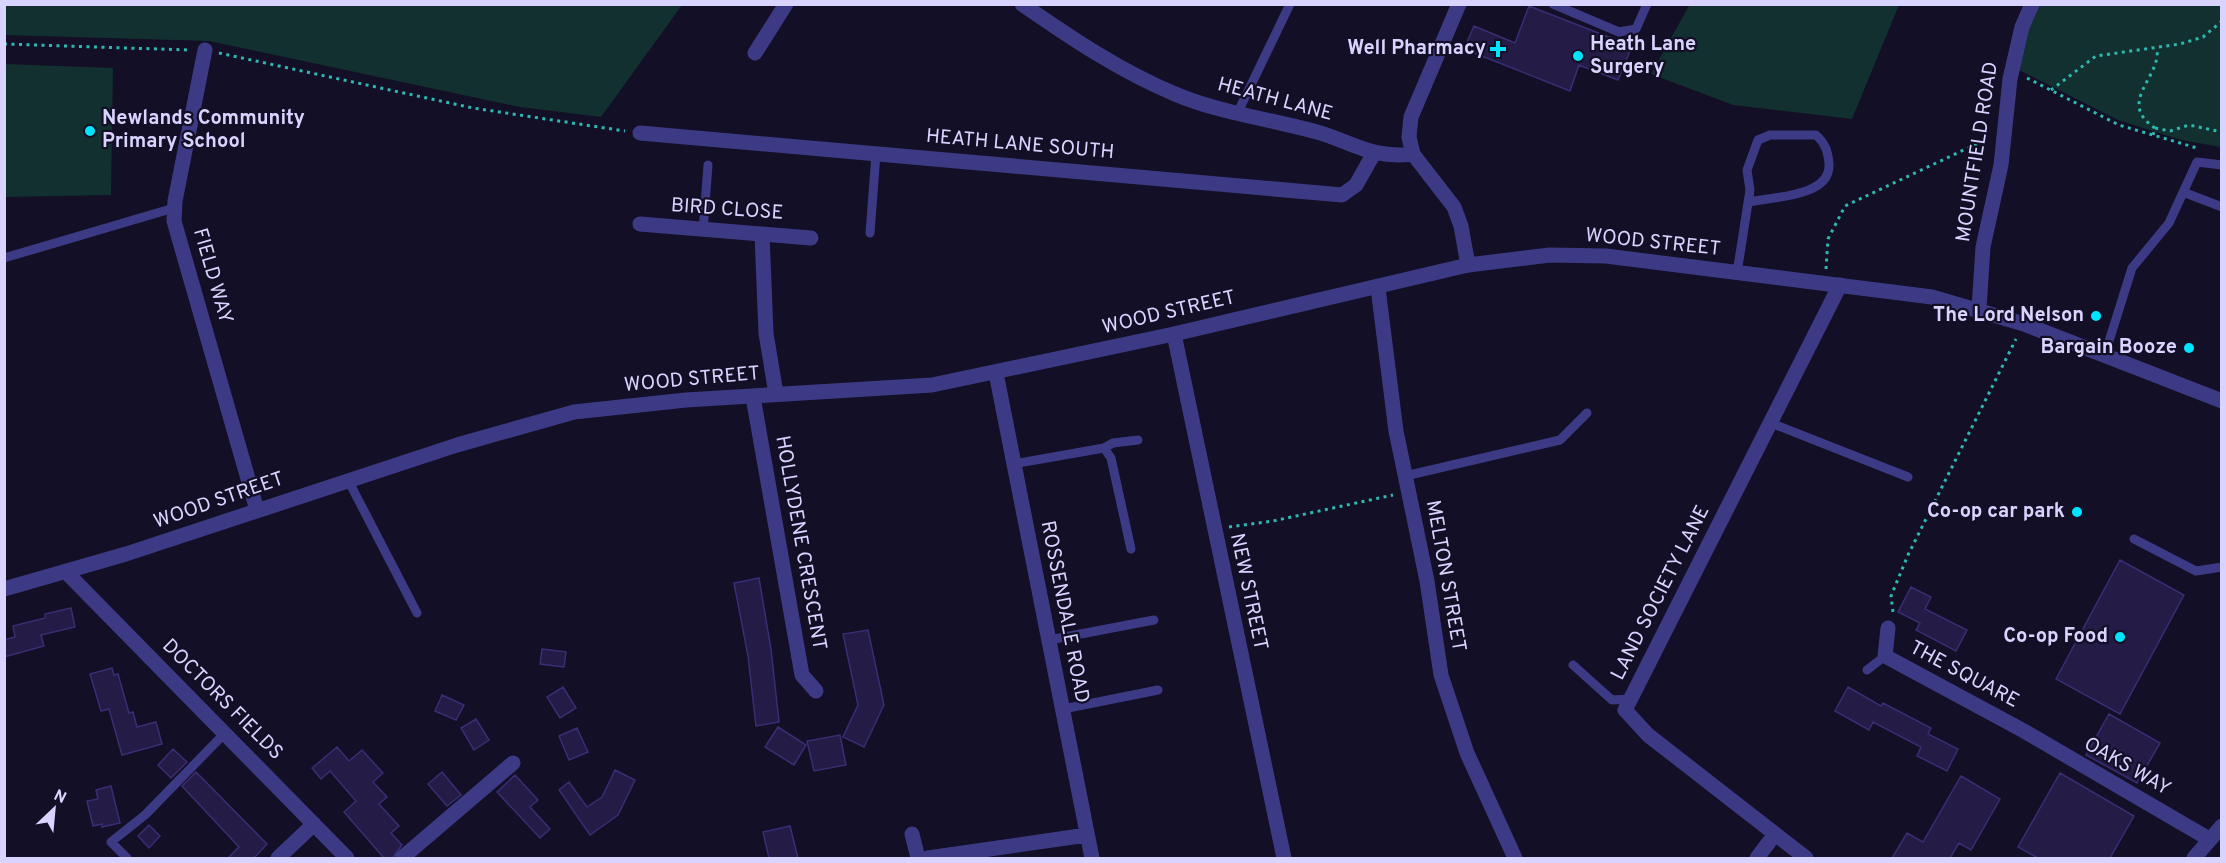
<svg xmlns="http://www.w3.org/2000/svg" width="2226" height="863" font-family="Overpass,sans-serif">
<style>
.green{fill:#12302f}
.building{fill:#241b47;stroke:#3b2d73;stroke-width:1.5}
.lines{fill:none;stroke-linecap:round;stroke-linejoin:round}
.path{stroke:#2fb8b0;stroke-width:3;stroke-dasharray:3 4.5;stroke-linecap:butt}
.service{stroke:#3d3a85;stroke-width:9}
.minor{stroke:#3d3a85;stroke-width:15}
.tertiary{stroke:#3d3a85;stroke-width:15}
.poi-dot{fill:#00e5ff;stroke:#130f26;stroke-width:2}
.labels{text-anchor:middle;dominant-baseline:central;stroke-width:4.5;stroke-linejoin:round;paint-order:stroke}
.poi-label{font-size:20px;font-weight:bold;fill:#d9d4ff;stroke:#130f26;text-anchor:end}
.street-label{font-size:20px;fill:#d9d4ff;stroke:#130f26}
</style>
<rect width="100%" height="100%" fill="#130f26"/>
<path class="green" d="M 5,4 L 682,4 L 682,5 L 601,117 L 520,107 L 209,41 L 5,35 Z
M 1690,4 L 1899,4 L 1899,5 L 1852,119 L 1733,105 L 1651,74 Z
M 2036,5 L 2221,5 L 2221,147 L 2181,140 L 2118,120 L 2015,68 Z
M 5,64 L 113,68 L 111,195 L 5,197 Z"/>
<path class="building" d="M 1529,6 L 1632,46 L 1618,80 L 1579,65 L 1570,91 L 1464,49 L 1474,26 L 1515,43 Z
M 2120,560 L 2184,595 L 2120,714 L 2056,679 Z
M 759,578 L 771,649 L 779,722 L 756,726 L 748,656 L 734,583 Z
M 1911,587 L 1931,597 L 1925,609 L 1967,630 L 1956,651 L 1916,630 L 1920,623 L 1898,612 Z
M 71,608 L 75,627 L 41,635 L 44,646 L 4,657 L 4,640 L 15,637 L 13,626 L 45,618 L 45,614 Z
M 868,630 L 884,705 L 864,747 L 843,737 L 858,705 L 843,634 Z
M 542,649 L 566,652 L 564,667 L 540,664 Z
M 112,668 L 114,675 L 118,674 L 129,713 L 133,712 L 137,727 L 156,722 L 162,744 L 122,755 L 109,709 L 101,711 L 90,674 Z
M 563,687 L 576,708 L 560,718 L 547,697 Z
M 1848,687 L 1881,706 L 1883,703 L 1931,728 L 1928,734 L 1958,749 L 1947,771 L 1917,756 L 1921,747 L 1873,722 L 1869,730 L 1835,711 Z
M 442,695 L 464,705 L 456,720 L 435,711 Z
M 2109,714 L 2160,743 L 2137,783 L 2086,755 Z
M 476,719 L 489,740 L 474,750 L 461,728 Z
M 778,727 L 806,745 L 794,765 L 765,747 Z
M 577,728 L 588,752 L 569,760 L 559,736 Z
M 840,735 L 846,765 L 814,771 L 807,741 Z
M 337,747 L 349,761 L 362,750 L 383,773 L 373,782 L 387,797 L 379,804 L 399,826 L 391,833 L 402,845 L 392,858 L 384,858 L 344,812 L 356,801 L 330,771 L 321,779 L 312,768 Z
M 173,749 L 187,762 L 171,778 L 158,765 Z
M 615,770 L 635,780 L 618,815 L 590,835 L 559,790 L 569,782 L 587,807 L 602,797 Z
M 196,772 L 267,844 L 254,858 L 228,858 L 239,847 L 182,786 Z
M 442,772 L 461,795 L 447,806 L 428,784 Z
M 2060,773 L 2134,816 L 2110,858 L 2038,858 L 2018,847 Z
M 515,775 L 538,800 L 530,807 L 550,829 L 540,838 L 497,792 Z
M 1961,776 L 2000,799 L 1971,850 L 1959,843 L 1950,858 L 1892,858 L 1907,833 L 1923,842 Z
M 111,786 L 120,823 L 102,827 L 102,824 L 93,826 L 87,801 L 98,799 L 96,790 Z
M 149,825 L 160,836 L 149,848 L 138,836 Z
M 790,826 L 798,858 L 769,858 L 763,832 Z"/>
<g class="lines">
<path class="path" d="M 4,44 L 189,50
M 219,53 L 473,108 L 625,131
M 2027,78 L 2119,125 L 2197,148
M 2051,90 L 2096,56 L 2180,44 L 2203,37 L 2222,21
M 2155,128 C 2116,102 2161,78 2157,49
M 2153,135 L 2155,128 L 2170,131 L 2189,125 L 2222,132
M 1826,269 L 1828,239 L 1845,206 L 1987,139
M 1229,527 L 1273,521 L 1393,495
M 1893,612 L 1891,596 L 1908,555 L 2016,339"/>
<path class="service" d="M 1553,4 L 1619,32 L 1636,29 L 1647,4
M 1238,112 L 1290,4
M 2183,192 L 2222,207
M 703,231 L 708,165
M 870,233 L 876,154
M 4,258 L 174,208
M 1737,273 L 1750,190 L 1747,170 L 1758,140 L 1770,135 L 1816,135 C 1825,143 1828,151 1829,164 C 1831,197 1772,197 1748,202
M 2105,354 L 2132,268 L 2169,223 L 2197,162 L 2222,165
M 1771,423 L 1908,477
M 1104,448 L 1113,443 L 1138,440
M 1013,464 L 1104,448 L 1111,458 L 1131,549
M 1405,476 L 1560,440 L 1587,413
M 348,480 L 417,613
M 2134,539 L 2196,571 L 2222,567
M 1049,640 L 1154,620
M 1573,665 L 1612,700 L 1630,699
M 1867,670 L 1885,656
M 1063,709 L 1158,690
M 127,858 L 111,842 L 145,815 L 225,733"/>
<path class="minor" d="M 1022,4 C 1071,38 1120,71 1175,94 C 1220,113 1270,119 1317,132 C 1355,143 1371,159 1413,154 L 1454,207 L 1461,226 L 1468,265
M 205,50 L 175,201 L 174,221 L 257,510
M 755,53 L 786,4
M 640,133 L 1342,195 L 1356,185 L 1374,153
M 1413,154 L 1409,137 L 1411,117 L 1459,4
M 640,224 L 811,238
M 762,234 L 766,333 L 776,394
M 1378,288 L 1396,431 L 1427,581 L 1441,675 L 1467,753 L 1515,858
M 1979,309 L 1983,247 L 2001,165 L 2010,79 L 2022,27 L 2032,4
M 1174,334 L 1284,858
M 996,373 L 1092,858
M 753,397 L 802,675 L 816,691
M 66,572 L 347,858
M 1888,628 L 1885,656 L 2024,731 L 2209,839
M 912,834 L 918,858
M 278,858 L 314,824
M 402,858 L 513,763
M 928,858 L 1087,835
M 1757,858 L 1775,834
M 1806,858 L 1648,735 L 1625,710 L 1840,285"/>
<path class="tertiary" d="M 4,589 L 126,554 L 457,445 L 574,412 L 686,400 L 932,385 L 1174,334 L 1468,265 L 1550,255 L 1606,256 L 1932,297 L 2024,324 L 2222,401
M 2194,858 L 2222,826"/>
</g>
<g class="poi-dot">
<path d="M1495 40h6v6h6v6h-6v6h-6v-6h-6v-6h6z"/>
<circle cx="1578" cy="56" r="6"/>
<circle cx="90" cy="131" r="6"/>
<circle cx="2096" cy="316" r="6"/>
<circle cx="2189" cy="348" r="6"/>
<circle cx="2077" cy="512" r="6"/>
<circle cx="2120" cy="637" r="6"/>
</g>
<g class="labels">
<g class="poi-label">
<text x="1590" y="45" text-anchor="start">Heath Lane<tspan x="1590" dy="23">Surgery</tspan></text>
<text x="1486" y="49">Well Pharmacy</text>
<text x="102" y="119" text-anchor="start">Newlands Community<tspan x="102" dy="23">Primary School</tspan></text>
<text x="2084" y="316">The Lord Nelson</text>
<text x="2177" y="348">Bargain Booze</text>
<text x="2065" y="512">Co-op car park</text>
<text x="2108" y="637">Co-op Food</text>
</g>
<g class="street-label">
<text transform="translate(1275 100) rotate(15)">HEATH LANE</text>
<text transform="translate(1020 145) rotate(5)">HEATH LANE SOUTH</text>
<text transform="translate(1978 152) rotate(-81)">MOUNTFIELD ROAD</text>
<text transform="translate(727 210) rotate(4)">BIRD CLOSE</text>
<text transform="translate(1653 243) rotate(6)">WOOD STREET</text>
<text transform="translate(212 276) rotate(74)">FIELD WAY</text>
<text transform="translate(1169 313) rotate(-13)">WOOD STREET</text>
<text transform="translate(692 380) rotate(-5)">WOOD STREET</text>
<text transform="translate(219 501) rotate(-19)">WOOD STREET</text>
<text transform="translate(800 543) rotate(80)">HOLLYDENE CRESCENT</text>
<text transform="translate(1445 576) rotate(80)">MELTON STREET</text>
<text transform="translate(1248 592) rotate(78)">NEW STREET</text>
<text transform="translate(1661 593) rotate(-63)">LAND SOCIETY LANE</text>
<text transform="translate(1064 612) rotate(79)">ROSSENDALE ROAD</text>
<text transform="translate(1964 675) rotate(28)">THE SQUARE</text>
<text transform="translate(222 700) rotate(45)">DOCTORS FIELDS</text>
<text transform="translate(2127 767) rotate(30)">OAKS WAY</text>
</g>
</g>
<rect width="2226" height="863" fill="none" stroke="#d9d4ff" stroke-width="12"/>
<g transform="translate(54 809) rotate(26)" stroke="#130f26" stroke-width="4.5" paint-order="stroke">
<path d="M0-4.5L10 22L0 15L-10 22Z" fill="#d9d4ff"/>
<text y="-9" font-size="16" font-weight="bold" text-anchor="middle" fill="#d9d4ff">N</text>
</g>
</svg>
